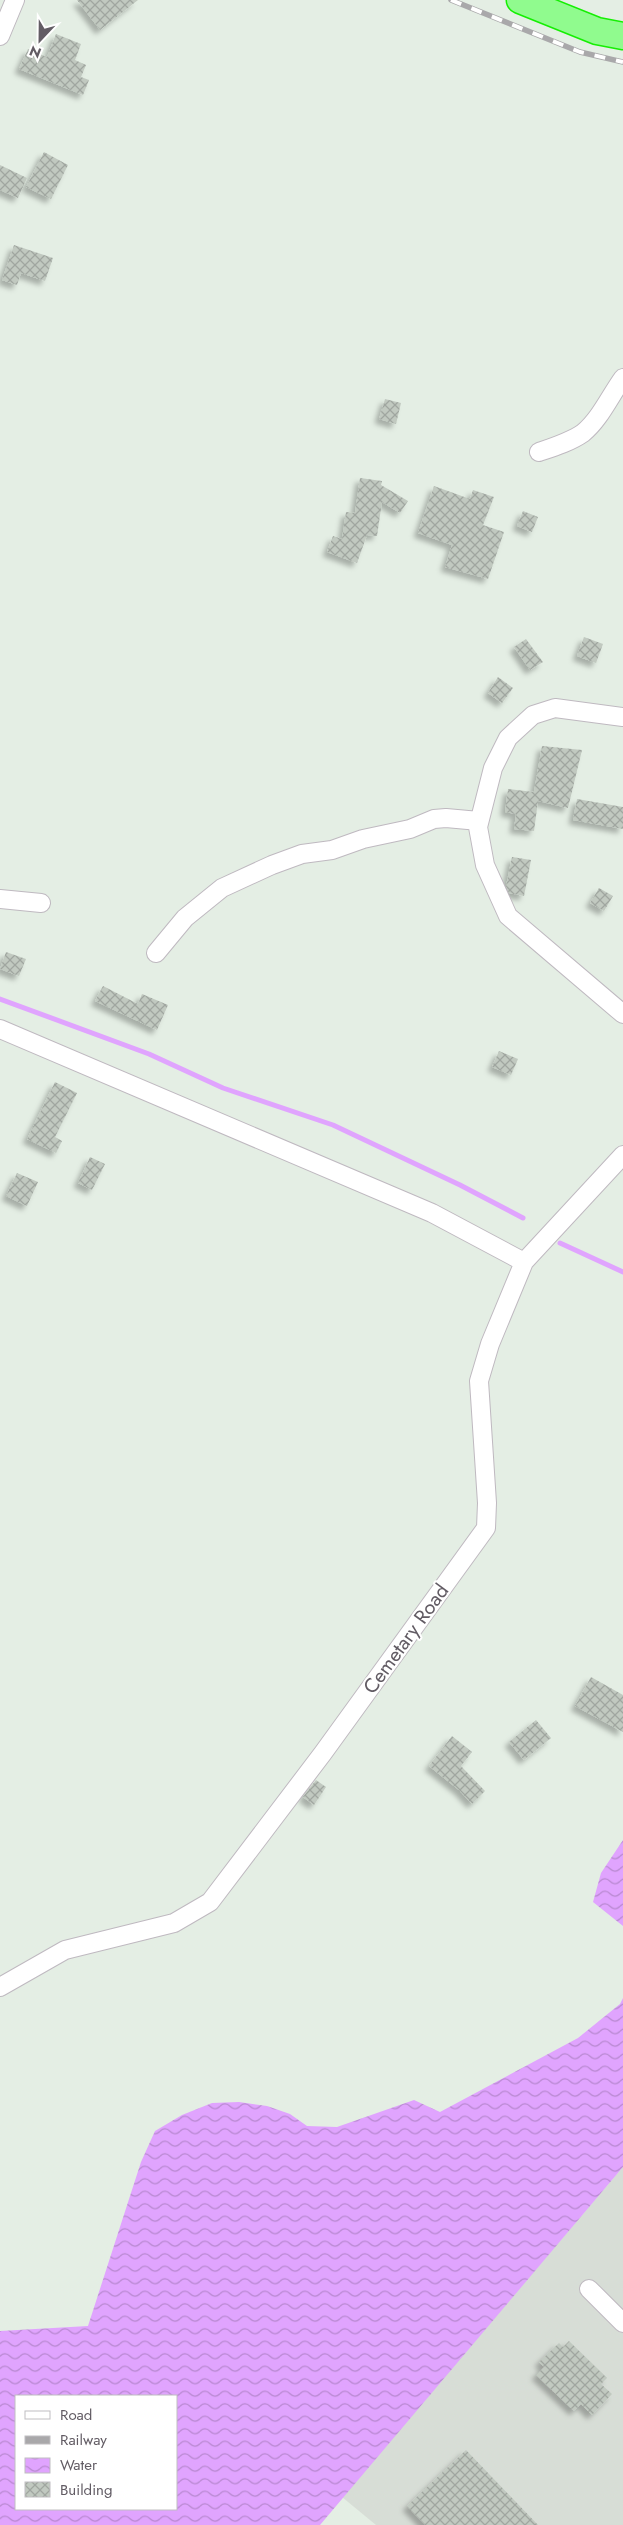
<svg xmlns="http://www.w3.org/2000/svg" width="623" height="2525" font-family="Jost,sans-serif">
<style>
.industrial{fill:#d7ddd6}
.water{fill:url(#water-waves);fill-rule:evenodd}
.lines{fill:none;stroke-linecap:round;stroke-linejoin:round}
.stream{stroke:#e0a4fe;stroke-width:5}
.building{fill:url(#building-cross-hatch);filter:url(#shadow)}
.minor-casing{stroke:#bfb9c0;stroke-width:20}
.highway-casing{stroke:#15ef03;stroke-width:29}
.minor{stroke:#fff;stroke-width:18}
.highway{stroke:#90fb8e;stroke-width:26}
.rail-casing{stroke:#a9a8aa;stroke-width:5.5}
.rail{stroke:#fff;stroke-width:4;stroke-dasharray:11;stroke-linecap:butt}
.labels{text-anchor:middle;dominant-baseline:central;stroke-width:4;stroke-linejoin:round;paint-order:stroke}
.street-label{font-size:20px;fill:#625c64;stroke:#fff}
</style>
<defs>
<pattern id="water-waves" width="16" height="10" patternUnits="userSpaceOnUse" patternTransform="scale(1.25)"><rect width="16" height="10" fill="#e0a4fe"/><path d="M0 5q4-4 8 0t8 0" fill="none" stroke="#b989d1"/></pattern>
<pattern id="building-cross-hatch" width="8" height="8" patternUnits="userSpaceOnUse" patternTransform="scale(1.25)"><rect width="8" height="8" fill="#c1c9c0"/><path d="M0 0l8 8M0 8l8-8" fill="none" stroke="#a0a6a0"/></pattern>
<filter id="shadow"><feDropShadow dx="-4.5" dy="4.5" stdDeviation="2.5" flood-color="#0004"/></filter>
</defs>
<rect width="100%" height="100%" fill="#e4eee4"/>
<path class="industrial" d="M 623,2167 L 623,2525 L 376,2525 L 342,2497 Z"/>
<path class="water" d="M 623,1840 L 623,1926 L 593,1902 L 601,1873 Z
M 623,1998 L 623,2167 L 320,2525 L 0,2525 L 0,2331 L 88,2326 L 141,2162 L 155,2131 L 182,2115 L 212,2103 L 239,2102 L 267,2106 L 290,2114 L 307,2126 L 337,2127 L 414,2100 L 440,2112 L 578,2038 L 620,2004 ZM 176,2396 L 176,2509 L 16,2509 L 16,2396 Z"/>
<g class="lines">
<path class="stream" d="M 0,999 L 149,1054 L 223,1088 L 333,1125 L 460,1185 L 523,1218
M 560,1243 L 623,1272"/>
</g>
<path class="building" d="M 77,0 L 138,0 L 100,30 Z
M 56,34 L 81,44 L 75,60 L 86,65 L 81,77 L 89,80 L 83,95 L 19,69 L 28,49 L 47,57 Z
M 44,152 L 68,165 L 51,199 L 26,187 Z
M 0,165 L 27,178 L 18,198 L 0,190 Z
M 14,245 L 53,258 L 45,281 L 21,273 L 17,285 L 2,280 Z
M 385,399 L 401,403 L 396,424 L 379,419 Z
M 360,478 L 382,481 L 381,485 L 408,501 L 400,513 L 382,502 L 377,536 L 367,535 L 357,563 L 327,552 L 333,536 L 342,539 L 346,512 L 355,513 Z
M 434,486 L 470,499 L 473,490 L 494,497 L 483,525 L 504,532 L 488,579 L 445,567 L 452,545 L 418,533 Z
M 523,511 L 538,517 L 532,532 L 517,526 Z
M 584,637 L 603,644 L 596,663 L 577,656 Z
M 526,639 L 543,662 L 530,670 L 514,647 Z
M 498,677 L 513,688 L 502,703 L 488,693 Z
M 542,746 L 582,750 L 568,808 L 538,801 L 534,831 L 514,829 L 516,814 L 505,812 L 508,789 L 534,792 Z
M 577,799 L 623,807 L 623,829 L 573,820 Z
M 512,857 L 531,860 L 524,896 L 509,893 L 506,886 Z
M 599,888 L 613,896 L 604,911 L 590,903 Z
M 6,952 L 26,959 L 19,976 L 0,969 Z
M 103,986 L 138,1004 L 142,994 L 168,1005 L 157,1030 L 95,1001 Z
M 499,1051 L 518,1059 L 511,1075 L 492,1067 Z
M 55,1082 L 77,1093 L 55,1137 L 62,1141 L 56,1153 L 27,1139 Z
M 90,1157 L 105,1164 L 92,1190 L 78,1183 Z
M 17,1173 L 38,1182 L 27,1206 L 6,1196 Z
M 591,1677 L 623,1695 L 623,1732 L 575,1706 Z
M 536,1720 L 551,1738 L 524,1760 L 509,1742 Z
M 452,1736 L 472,1752 L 461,1766 L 485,1791 L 472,1804 L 459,1790 L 429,1766 Z
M 316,1780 L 326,1787 L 314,1805 L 303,1797 Z
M 569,2341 L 607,2378 L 601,2384 L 612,2394 L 592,2415 L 581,2404 L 574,2411 L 536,2375 L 544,2367 L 539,2362 L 559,2343 L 563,2347 Z
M 466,2450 L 538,2525 L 425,2525 L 407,2506 Z"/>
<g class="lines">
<defs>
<path id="minor" d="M 0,36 L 15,0
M 539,452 C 554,447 570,442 583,433 C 600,419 610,396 623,378
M 623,717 L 555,708 L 533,715 L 508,738 L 493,768 L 478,827 L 485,865 L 508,916 L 623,1014
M 0,899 L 41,903
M 156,953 L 185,918 L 222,888 L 272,865 L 302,854 L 332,850 L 363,839 L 410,829 L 434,819 L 446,818 L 479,821
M 0,1029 L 432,1213 L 524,1262
M 0,1987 L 65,1950 L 174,1923 L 210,1902 L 323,1753 L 486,1528 L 487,1503 L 479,1381 L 490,1344 L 524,1262 L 623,1155
M 589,2289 L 623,2323"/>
<path id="highway" d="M 520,0 L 597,31 L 623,36"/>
</defs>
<use href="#minor" class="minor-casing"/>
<use href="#highway" class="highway-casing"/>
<use href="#minor" class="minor"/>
<use href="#highway" class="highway"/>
<defs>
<path id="rail" d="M 451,0 L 580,52 L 623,62"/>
</defs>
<use href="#rail" class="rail-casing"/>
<use href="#rail" class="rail"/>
</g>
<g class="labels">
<g class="street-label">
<text transform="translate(406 1639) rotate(-54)">Cemetary Road</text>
</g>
</g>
<rect x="15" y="2395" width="162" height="115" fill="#ffffff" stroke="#c0bec1"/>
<rect x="25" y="2411" width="25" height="8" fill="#ffffff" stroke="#c0bec1"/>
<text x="60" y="2420" font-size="15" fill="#625c64">Road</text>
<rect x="25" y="2436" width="25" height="8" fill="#a9a8aa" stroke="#c0bec1"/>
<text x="60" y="2445" font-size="15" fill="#625c64">Railway</text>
<rect x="25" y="2458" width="25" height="15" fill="url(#water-waves)" stroke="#c0bec1"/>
<text x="60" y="2470" font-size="15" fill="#625c64">Water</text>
<rect x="25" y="2482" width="25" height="15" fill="url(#building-cross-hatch)" stroke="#c0bec1"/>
<text x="60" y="2495" font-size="15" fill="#625c64">Building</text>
<g transform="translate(40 40) rotate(202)" stroke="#ffffff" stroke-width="4" paint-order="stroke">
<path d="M0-4L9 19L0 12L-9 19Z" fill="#625c64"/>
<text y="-8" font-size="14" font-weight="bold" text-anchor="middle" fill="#625c64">N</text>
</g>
</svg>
